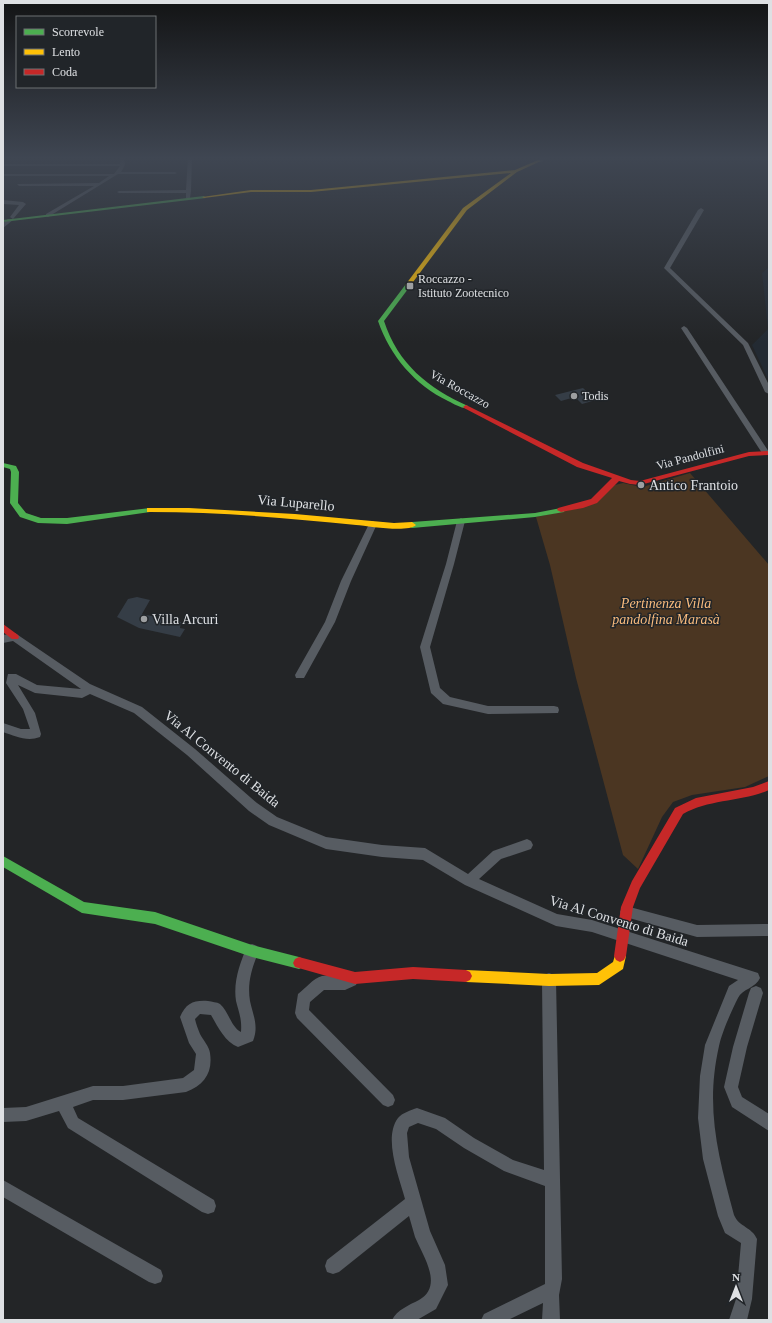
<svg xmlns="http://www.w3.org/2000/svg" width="772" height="1323" font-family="'Times New Roman',serif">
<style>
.built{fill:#232a32}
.green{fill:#4b3622}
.building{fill:#353d46}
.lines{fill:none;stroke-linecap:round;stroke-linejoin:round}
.street{fill:#575c62;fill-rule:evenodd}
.fast{fill:#4caf50;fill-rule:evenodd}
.slow{fill:#ffc107;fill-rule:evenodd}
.jam{fill:#c62828;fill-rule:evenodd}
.poi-dot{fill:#9d9fa1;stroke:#212529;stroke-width:1.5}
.labels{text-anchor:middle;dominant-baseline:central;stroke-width:3;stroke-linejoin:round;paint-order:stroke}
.far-poi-label{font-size:12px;fill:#dee0e3;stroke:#212529;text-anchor:start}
.far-street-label{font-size:12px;fill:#dee0e3;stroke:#212529}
.poi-label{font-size:14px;fill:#dee0e3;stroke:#212529;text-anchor:start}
.street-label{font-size:14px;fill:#dee0e3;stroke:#212529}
.park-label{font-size:14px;font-style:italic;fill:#f9bb7d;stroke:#212529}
</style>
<rect width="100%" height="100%" fill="#232527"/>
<path class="built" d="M 769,267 L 769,381 L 752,345 L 768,329 L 762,273 Z"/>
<path class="green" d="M 690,473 L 769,565 L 769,776 L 745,787 L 692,795 L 673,802 L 662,817 L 638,869 L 623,855 L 576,678 L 550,565 L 536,517 L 580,508 L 615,485 L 623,483 L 637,486 L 646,486 Z"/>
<path class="building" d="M 583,388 L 596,400 L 582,404 L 575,397 L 561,401 L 555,395 Z
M 137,597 L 150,600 L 142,614 L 181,622 L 180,628 L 185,629 L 180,637 L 139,628 L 117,617 L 128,599 Z"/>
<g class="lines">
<path class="street" d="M 120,157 L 124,157 L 125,165 L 121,172 L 175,172 L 177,173 L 175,174 L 118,174 L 48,217 L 46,216 L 46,214 L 94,186 L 19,186 L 17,184 L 99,183 L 109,176 L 3,176 L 3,174 L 114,174 L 120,166 L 3,166 L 3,164 L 120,164 Z
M 188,157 L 192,157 L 191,191 L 190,198 L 186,198 L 186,193 L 119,193 L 117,192 L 119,191 L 186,190 Z
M 543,157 L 550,157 L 541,162 L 537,161 Z
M 3,200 L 23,202 L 26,204 L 13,219 L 10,217 L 19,205 L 3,204 Z
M 701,208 L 704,210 L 670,268 L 748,343 L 769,385 L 769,394 L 765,392 L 743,345 L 664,268 L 698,210 Z
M 8,219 L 13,220 L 3,228 L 3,223 Z
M 684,326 L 687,328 L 769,452 L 769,455 L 763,455 L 762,453 L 681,328 Z
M 461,518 L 465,521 L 454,564 L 430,647 L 440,688 L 450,697 L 488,706 L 554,706 L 558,707 L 559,710 L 558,713 L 488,714 L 443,704 L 431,693 L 420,647 L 446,564 L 457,521 Z
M 373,521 L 377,524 L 351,581 L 335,622 L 304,678 L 296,678 L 295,675 L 325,622 L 341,581 L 369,524 Z
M 15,633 L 90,684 L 142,707 L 195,749 L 257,803 L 277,817 L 326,837 L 382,845 L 425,848 L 468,874 L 493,851 L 527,839 L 531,841 L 533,845 L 531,849 L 501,859 L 479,879 L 557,914 L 592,920 L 758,973 L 760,978 C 756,988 742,989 738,998 C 731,1012 722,1032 719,1046 C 705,1108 718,1155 734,1215 C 739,1227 752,1227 757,1239 L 752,1299 L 747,1320 L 729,1320 L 736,1299 L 741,1243 L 725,1233 L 718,1216 L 703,1159 L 698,1118 L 700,1076 L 705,1045 L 729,986 L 738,980 L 592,932 L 556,926 L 465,885 L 423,860 L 382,857 L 326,849 L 269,825 L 249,811 L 187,755 L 134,713 L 90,694 L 82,698 L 35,693 L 18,685 L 35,713 L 41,734 L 40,737 C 27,742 15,736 3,732 L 3,723 L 21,729 L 30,729 L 23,709 L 6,683 L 8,674 L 16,674 L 37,685 L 81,689 L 13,641 L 3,643 L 3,635 Z
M 626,906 L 697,925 L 769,924 L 769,936 L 697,937 L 622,916 L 620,912 L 622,908 Z
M 252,944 L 257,946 L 259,951 C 252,967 247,983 250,1001 C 253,1015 259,1026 253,1041 L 238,1047 C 225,1042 218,1027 211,1015 L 200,1014 L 195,1019 C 196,1024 198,1029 200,1034 C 203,1040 209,1046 210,1053 C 213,1073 204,1085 186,1092 L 123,1100 L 93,1100 L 73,1107 L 78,1118 L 214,1200 L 216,1206 L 214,1212 L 208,1214 L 202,1212 L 68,1128 L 59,1111 L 26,1121 L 3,1122 L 3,1108 L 26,1107 L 93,1086 L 123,1086 L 183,1078 L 194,1070 L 196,1054 L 189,1043 L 180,1017 C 186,1003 194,1000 208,1001 C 212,1002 217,1002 220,1004 C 229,1012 231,1027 241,1032 C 242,1019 239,1013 236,1001 C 233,981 240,964 247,946 Z
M 351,973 L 356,975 L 358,980 L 356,985 L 345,990 L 324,990 L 310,1002 L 309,1010 L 393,1095 L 395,1100 L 393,1105 L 388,1107 L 383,1105 L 297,1018 L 295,1013 L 298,994 C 305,989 313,978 322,976 C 332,974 341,977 351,973 Z
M 549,973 L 554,975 L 556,980 L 562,1279 L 559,1295 L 560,1320 L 542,1320 L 543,1303 L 508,1320 L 481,1320 L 484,1314 L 545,1284 L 545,1186 L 504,1171 L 464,1148 L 436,1129 L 418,1123 L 409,1127 L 407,1133 L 409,1157 L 430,1231 L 445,1265 L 448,1285 L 436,1309 L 417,1320 L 392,1320 C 397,1310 409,1305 419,1300 C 444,1286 423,1256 415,1237 C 413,1230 411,1223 409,1216 L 339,1272 L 333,1274 L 327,1272 L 325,1266 L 327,1260 L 405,1199 C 399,1177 383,1138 398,1118 C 402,1113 411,1110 417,1108 L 445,1118 L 474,1138 L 513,1160 L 544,1170 L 542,980 L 544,975 Z
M 756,986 L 761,988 L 763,993 L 747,1047 L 738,1087 L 742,1097 L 769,1114 L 769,1131 L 732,1107 L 724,1087 L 733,1047 L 749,993 L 751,988 Z
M 3,1180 L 161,1270 L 163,1276 L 161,1282 L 155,1284 L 149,1282 L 3,1197 Z"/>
<path class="fast" d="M 204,196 L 206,198 L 3,222 L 3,220 Z
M 408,283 L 411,285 L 384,321 C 398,364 428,388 468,406 L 468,408 C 462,409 454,404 448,401 C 415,385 390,356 378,321 L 406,284 Z
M 3,463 L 16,466 L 19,472 L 18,503 L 26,513 L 41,518 L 67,518 L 150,508 L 154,510 L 150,512 L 67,524 L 38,523 L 20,517 L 10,503 L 11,472 L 10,469 L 3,467 Z
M 561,508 L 565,510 L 564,512 L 535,517 L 412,528 L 408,525 L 412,522 L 535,513 Z
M 3,856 L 84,902 L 155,912 L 252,945 L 299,957 L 303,959 L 305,963 L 303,967 L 299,969 L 252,957 L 155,924 L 82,913 L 3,867 Z"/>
<path class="slow" d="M 538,160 L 541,161 L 517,172 L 467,210 L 410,286 L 408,287 L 405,285 L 406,284 L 463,208 L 511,173 L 311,192 L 251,192 L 204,198 L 202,197 L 251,190 L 311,190 L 515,170 Z
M 147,508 L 189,508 L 295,514 L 394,523 L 412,522 L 416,525 C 408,533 368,526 356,525 C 288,518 219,512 150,512 L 147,512 Z
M 620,950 L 624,952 L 626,956 L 623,969 L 599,985 L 549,986 L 466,982 L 462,980 L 460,976 L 462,972 L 466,970 L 549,974 L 597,973 L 613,962 L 616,952 Z"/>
<path class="jam" d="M 466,405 L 583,463 L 631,480 L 640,481 L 749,452 L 769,451 L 769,455 L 749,456 L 640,485 L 630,484 L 619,481 L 597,503 L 583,508 L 561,512 L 557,510 L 558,508 L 591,499 L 612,478 L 577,467 L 464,408 L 463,407 Z
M 3,624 L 18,635 L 19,637 L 18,639 L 12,639 L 3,632 Z
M 769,781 L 769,790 C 741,802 709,799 683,814 L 640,888 L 633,907 L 626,956 L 624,960 L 620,962 L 616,960 L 614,956 L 621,907 L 632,881 L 675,808 L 696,798 L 753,787 Z
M 299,957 L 355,972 L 413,967 L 466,970 L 470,972 L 472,976 L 470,980 L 466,982 L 413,979 L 355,984 L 295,967 L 293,963 L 295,959 Z"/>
</g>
<linearGradient id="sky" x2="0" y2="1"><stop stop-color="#131415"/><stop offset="0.46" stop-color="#3f4652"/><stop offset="1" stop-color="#3f4652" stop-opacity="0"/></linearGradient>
<rect width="772" height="343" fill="url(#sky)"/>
<g class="poi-dot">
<rect x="406" y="282" width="8" height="8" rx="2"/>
<circle cx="574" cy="396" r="4"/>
<circle cx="641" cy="485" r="4"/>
<circle cx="144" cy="619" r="4"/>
</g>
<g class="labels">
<g class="far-poi-label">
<text x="418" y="279">Roccazzo -<tspan x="418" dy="14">Istituto Zootecnico</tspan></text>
<text x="582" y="396">Todis</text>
</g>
<g class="far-street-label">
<text transform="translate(460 389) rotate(29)">Via Roccazzo</text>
<text transform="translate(690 457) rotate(-15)">Via Pandolfini</text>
</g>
<g class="poi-label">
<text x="649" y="485">Antico Frantoio</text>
<text x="152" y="619">Villa Arcuri</text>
</g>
<g class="street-label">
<text transform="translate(296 503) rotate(5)">Via Luparello</text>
<text transform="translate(222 759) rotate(39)">Via Al Convento di Baida</text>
<text transform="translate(619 921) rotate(17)">Via Al Convento di Baida</text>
</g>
<g class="park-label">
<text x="666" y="603">Pertinenza Villa<tspan x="666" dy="16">pandolfina Marasà</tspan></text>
</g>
</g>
<rect width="772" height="1323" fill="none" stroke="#dee0e3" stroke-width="8"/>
<rect x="16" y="16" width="140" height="72" fill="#212529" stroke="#6d7073"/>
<rect x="24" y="29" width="20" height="6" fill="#4caf50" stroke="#6d7073"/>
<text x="52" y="36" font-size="12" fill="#dee0e3">Scorrevole</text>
<rect x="24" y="49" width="20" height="6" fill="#ffc107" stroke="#6d7073"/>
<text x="52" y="56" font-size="12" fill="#dee0e3">Lento</text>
<rect x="24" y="69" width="20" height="6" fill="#c62828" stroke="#6d7073"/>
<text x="52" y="76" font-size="12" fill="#dee0e3">Coda</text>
<g transform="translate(736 1287)" stroke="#212529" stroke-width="3" paint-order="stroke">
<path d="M0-3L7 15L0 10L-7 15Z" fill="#dee0e3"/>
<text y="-6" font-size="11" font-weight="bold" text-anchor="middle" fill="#dee0e3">N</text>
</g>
</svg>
